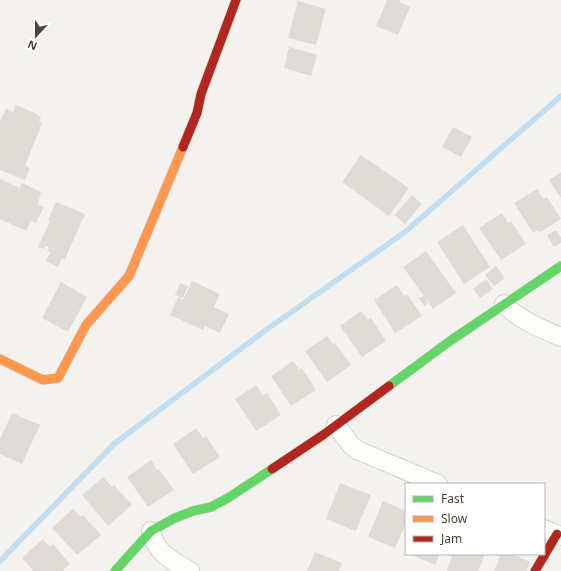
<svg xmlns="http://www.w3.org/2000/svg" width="561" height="571" font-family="'Noto Sans',sans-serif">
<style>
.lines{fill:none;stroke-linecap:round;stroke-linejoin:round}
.stream{stroke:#c0ddf1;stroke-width:5.5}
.building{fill:#dedbd6}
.street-casing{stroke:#d2d0cb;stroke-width:20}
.fast-casing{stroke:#d3cfc5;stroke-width:10}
.slow-casing{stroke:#d3cfc5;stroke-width:10}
.jam-casing{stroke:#d3cfc5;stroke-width:10}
.street{stroke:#fdfdfc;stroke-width:18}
.fast{stroke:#63d668;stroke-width:9}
.slow{stroke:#ff974d;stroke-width:9}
.jam{stroke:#b3261e;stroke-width:9}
</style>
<rect width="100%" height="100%" fill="#f4f2ee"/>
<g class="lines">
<path class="stream" d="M 0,561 L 114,444 L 266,330 L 405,232 L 561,96"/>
</g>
<path class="building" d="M 387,0 L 400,0 L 399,2 L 410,7 L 398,35 L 376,26 Z
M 298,1 L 326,9 L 316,45 L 288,38 Z
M 289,47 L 317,55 L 311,76 L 284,68 Z
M 16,105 L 37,114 L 37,115 L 41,117 L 39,122 L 42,123 L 25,166 L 30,168 L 25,180 L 0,170 L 0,122 L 6,108 L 13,112 Z
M 453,127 L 472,137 L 461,157 L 442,147 Z
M 361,155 L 409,188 L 389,216 L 342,182 Z
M 561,172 L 561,198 L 549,180 Z
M 0,179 L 20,188 L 22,183 L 41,192 L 38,204 L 44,207 L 36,223 L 31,221 L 26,231 L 0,219 Z
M 537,189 L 543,199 L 547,197 L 561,219 L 539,233 L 538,230 L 533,233 L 514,203 Z
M 412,195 L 422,204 L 405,224 L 395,215 Z
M 56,202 L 85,214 L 65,259 L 62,258 L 58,267 L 46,261 L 50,252 L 47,251 L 49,248 L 46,246 L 44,249 L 38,247 L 50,221 L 48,220 Z
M 502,213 L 508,223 L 511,221 L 526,244 L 501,260 L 479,228 Z
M 463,225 L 490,267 L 464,284 L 437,242 Z
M 556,230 L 561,237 L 561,243 L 554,247 L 547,235 Z
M 426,251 L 456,293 L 433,309 L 425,297 L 428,304 L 424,306 L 419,298 L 424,296 L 403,267 Z
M 496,266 L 505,278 L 494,286 L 485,275 Z
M 486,279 L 493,289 L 480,298 L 473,289 Z
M 192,281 L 220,294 L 214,307 L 229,314 L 220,333 L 205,326 L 203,330 L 170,315 L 178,297 L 183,300 Z
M 61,282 L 87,297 L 68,332 L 42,318 Z
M 180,283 L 188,286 L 183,298 L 175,295 Z
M 397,285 L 404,296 L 407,294 L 422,316 L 395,333 L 374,300 Z
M 361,311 L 368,320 L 371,318 L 386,341 L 362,357 L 340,326 Z
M 327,336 L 333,344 L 335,343 L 351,365 L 327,382 L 305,351 Z
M 293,361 L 299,369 L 302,368 L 316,390 L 291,406 L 271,376 Z
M 256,385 L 263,395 L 267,393 L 281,415 L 256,431 L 235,399 Z
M 12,413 L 40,425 L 22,464 L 0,454 L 0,439 Z
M 196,428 L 203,438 L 206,436 L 220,457 L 193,474 L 173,444 Z
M 151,460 L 157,470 L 159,469 L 174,490 L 148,507 L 127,477 Z
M 103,477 L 112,487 L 114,485 L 132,505 L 108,526 L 82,495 Z
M 340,483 L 371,495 L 356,531 L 326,519 Z
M 383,501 L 406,511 L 406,522 L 395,548 L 368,537 Z
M 73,509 L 81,517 L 83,515 L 101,535 L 77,555 L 52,528 Z
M 43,539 L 50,547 L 53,544 L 70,564 L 62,571 L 34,571 L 22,558 Z
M 315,552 L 342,563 L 339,571 L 307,571 Z
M 410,554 L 440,554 L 435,565 Z
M 453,554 L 485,554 L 478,571 L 447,571 Z
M 501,554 L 512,554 L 530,562 L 527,571 L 494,571 Z"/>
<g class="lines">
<defs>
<path id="street" d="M 504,304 C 521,321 540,328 561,337
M 336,425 L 351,445 L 357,450 L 438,484
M 544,529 L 561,536
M 151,531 C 155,553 173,561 190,571"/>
<path id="fast" d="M 389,386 L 450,341 L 561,266
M 115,571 L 151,531 L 175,518 L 193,511 L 211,507 L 228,498 L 272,469"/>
<path id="slow" d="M 0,359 L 43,380 L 58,378 L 86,325 L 129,276 L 183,147"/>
<path id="jam" d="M 183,147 L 197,113 L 201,94 L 236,0
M 272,469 L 323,435 L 389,386
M 535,571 L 557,534"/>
</defs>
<use href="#street" class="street-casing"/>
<use href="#fast" class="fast-casing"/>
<use href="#slow" class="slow-casing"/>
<use href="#jam" class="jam-casing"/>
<use href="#street" class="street"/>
<use href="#fast" class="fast"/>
<use href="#slow" class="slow"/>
<use href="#jam" class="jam"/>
</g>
<rect x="405" y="483" width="140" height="72" fill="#ffffff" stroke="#b7b4b0"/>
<rect x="413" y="496" width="20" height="6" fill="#63d668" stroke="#b7b4b0"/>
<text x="441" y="503" font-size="12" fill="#4b4439">Fast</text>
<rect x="413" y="516" width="20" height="6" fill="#ff974d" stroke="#b7b4b0"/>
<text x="441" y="523" font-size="12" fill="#4b4439">Slow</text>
<rect x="413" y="536" width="20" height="6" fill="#b3261e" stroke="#b7b4b0"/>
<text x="441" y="543" font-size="12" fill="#4b4439">Jam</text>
<g transform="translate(36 36) rotate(202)" stroke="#ffffff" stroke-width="3" paint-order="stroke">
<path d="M0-3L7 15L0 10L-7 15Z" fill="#4b4439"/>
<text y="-6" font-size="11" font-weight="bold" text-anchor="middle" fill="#4b4439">N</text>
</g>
</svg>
